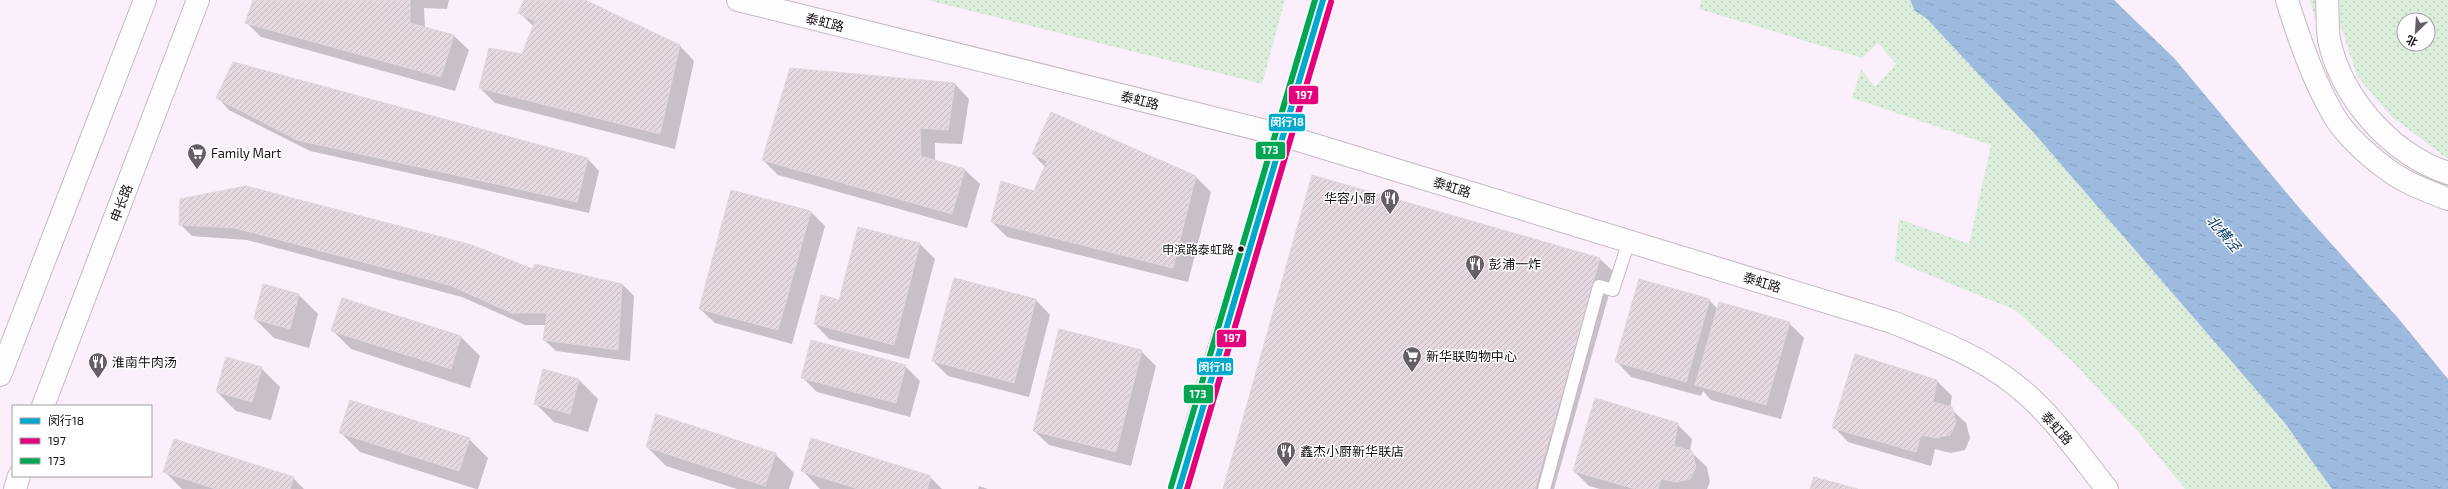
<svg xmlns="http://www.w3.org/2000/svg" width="2448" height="489" font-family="'Exo 2','Noto Sans SC',sans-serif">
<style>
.park{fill:url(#park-dots);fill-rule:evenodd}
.water{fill:url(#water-ripples)}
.shadow{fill:#0003}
.building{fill:url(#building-hatch);stroke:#e2d6dd}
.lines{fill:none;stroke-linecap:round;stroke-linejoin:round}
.service-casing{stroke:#c4bac4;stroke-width:14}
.minor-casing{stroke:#c4bac4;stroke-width:24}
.secondary-casing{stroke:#c4bac4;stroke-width:24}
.primary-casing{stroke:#c4bac4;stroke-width:24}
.service{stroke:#fefdfe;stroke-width:12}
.minor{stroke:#fefdfe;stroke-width:22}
.secondary{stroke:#fefdfe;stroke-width:22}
.primary{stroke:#fefdfe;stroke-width:22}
.bus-1-casing{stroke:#fff;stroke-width:9}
.bus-2-casing{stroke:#fff;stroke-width:9}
.bus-3-casing{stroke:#fff;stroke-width:9}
.bus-1{stroke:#00a9ce;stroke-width:6}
.bus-2{stroke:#e5007d;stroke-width:6}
.bus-3{stroke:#00a651;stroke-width:6}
.bus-dot{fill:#180f18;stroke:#fff;stroke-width:1.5}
.labels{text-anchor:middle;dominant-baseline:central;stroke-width:3;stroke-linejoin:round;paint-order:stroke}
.bus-label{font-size:12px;fill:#180f18;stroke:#fff;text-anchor:end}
.street-label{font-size:13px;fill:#180f18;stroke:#fff}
.poi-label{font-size:13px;fill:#180f18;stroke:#fff;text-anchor:start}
.water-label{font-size:14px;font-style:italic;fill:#073d69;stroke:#fff}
.line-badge{stroke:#fff;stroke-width:1.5}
.badge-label{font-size:11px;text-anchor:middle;font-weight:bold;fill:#fff}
</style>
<defs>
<pattern id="park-dots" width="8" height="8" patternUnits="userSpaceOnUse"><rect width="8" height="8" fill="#dbeedc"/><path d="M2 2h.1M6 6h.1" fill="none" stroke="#bbcbbc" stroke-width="1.8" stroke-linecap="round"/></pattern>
<pattern id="water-ripples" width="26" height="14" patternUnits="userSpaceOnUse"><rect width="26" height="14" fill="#9ebbdf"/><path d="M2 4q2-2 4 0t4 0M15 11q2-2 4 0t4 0" fill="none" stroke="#87a0bf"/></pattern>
<pattern id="building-hatch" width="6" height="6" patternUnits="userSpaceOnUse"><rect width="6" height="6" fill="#e6d8e0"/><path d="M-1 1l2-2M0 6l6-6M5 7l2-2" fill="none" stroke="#c5b8bf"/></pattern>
</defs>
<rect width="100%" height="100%" fill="#faeffa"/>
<path class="park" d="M 927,0 L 1285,0 L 1262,84 Z
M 1701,0 L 1910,0 L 1915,11 L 1926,18 L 2033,132 L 2284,422 L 2332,489 L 2185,489 L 2140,434 L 2072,361 L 2015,310 L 1895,261 L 1899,219 L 1969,244 L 1991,145 L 1852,98 L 1861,69 L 1875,87 L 1896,64 L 1878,43 L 1862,58 L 1699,9 Z
M 2310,0 L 2448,0 L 2448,159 L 2391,116 L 2357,76 L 2342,29 L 2317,26 ZM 2404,20 L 2428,20 L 2428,44 L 2404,44 Z"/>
<path class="water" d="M 1910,0 L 2114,0 L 2175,59 L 2301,210 L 2398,318 L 2448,379 L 2448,489 L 2332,489 L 2284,422 L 2033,132 L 1926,18 L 1915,11 Z"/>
<path class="shadow" d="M 254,0 L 449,0 L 447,9 L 424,8 L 425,28 L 454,36 L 469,50 L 455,91 L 261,37 L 246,22 Z
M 525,0 L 583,0 L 680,46 L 694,61 L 675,149 L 495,103 L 480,88 L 523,55 L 534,27 L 520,13 Z
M 955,84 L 969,99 L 962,144 L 935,143 L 935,161 L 965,170 L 980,184 L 967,228 L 778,175 L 763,160 Z
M 218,98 L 588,159 L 599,171 L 589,213 L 310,151 L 229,110 Z
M 1033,154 L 1196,177 L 1211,192 L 1188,282 L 1007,237 L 992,222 L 1035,192 L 1045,167 Z
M 246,187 L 533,270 L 622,284 L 634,296 L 630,361 L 556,351 L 544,340 L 546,325 L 525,325 L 462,297 L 247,240 L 192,236 L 180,224 Z
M 810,211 L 825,226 L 792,344 L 715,323 L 700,309 Z
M 858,229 L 920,244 L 935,259 L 909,359 L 829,339 L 815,324 L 840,301 Z
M 1600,259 L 1615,273 L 1554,489 L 1224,489 Z
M 264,286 L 299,295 L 318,314 L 309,348 L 274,338 L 255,319 Z
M 342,299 L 461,337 L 480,356 L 470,388 L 351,349 L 332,330 Z
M 1036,300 L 1050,315 L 1029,397 L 948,376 L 933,361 Z
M 1709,300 L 1718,309 L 1789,323 L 1804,338 L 1781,419 L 1711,400 L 1703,391 L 1701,396 L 1631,377 L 1617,362 Z
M 1141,351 L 1156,366 L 1131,466 L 1049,445 L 1034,431 Z
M 905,366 L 920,381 L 910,417 L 817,392 L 802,377 Z
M 261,368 L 280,387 L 271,420 L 236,411 L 217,392 Z
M 579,380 L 598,399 L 588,432 L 554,422 L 535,403 Z
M 1937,381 L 1952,396 L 1950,408 L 1966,423 L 1970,438 L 1965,450 L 1951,453 L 1935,449 L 1931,466 L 1848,442 L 1834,427 Z
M 1677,424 L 1692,439 L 1690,451 L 1707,467 L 1710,482 L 1707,489 L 1600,489 L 1589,486 L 1574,471 Z
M 341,433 L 469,439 L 488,458 L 478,489 L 476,489 L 360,452 Z
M 647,447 L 775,454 L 794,473 L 789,489 L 737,489 L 666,466 Z
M 802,470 L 930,477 L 942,489 L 820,489 Z
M 165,472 L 293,478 L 304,489 L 182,489 Z
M 979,486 L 988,489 L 978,489 Z"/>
<path class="building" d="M 253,0 L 410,0 L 410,23 L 454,35 L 441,77 L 245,23 Z
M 524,0 L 585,0 L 680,45 L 660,134 L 479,88 L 489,48 L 522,54 L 535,21 L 518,13 Z
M 233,62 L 588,158 L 577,202 L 297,140 L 216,98 Z
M 790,68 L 955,83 L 948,130 L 920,128 L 921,156 L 965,169 L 952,214 L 762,160 Z
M 1051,112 L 1196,176 L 1173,268 L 991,222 L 1001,181 L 1034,191 L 1047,161 L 1032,154 Z
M 1312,175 L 1600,258 L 1535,489 L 1223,489 Z
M 246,186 L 472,245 L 533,269 L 535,264 L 622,284 L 618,350 L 543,340 L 547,313 L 512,313 L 449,285 L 235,228 L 179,225 L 180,199 Z
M 731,190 L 811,211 L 778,330 L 699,309 Z
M 858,227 L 920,243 L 894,345 L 814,324 L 821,295 L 839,300 Z
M 954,278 L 1036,299 L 1014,383 L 932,361 Z
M 1639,279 L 1710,299 L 1686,382 L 1615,362 Z
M 263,284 L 299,294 L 290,329 L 254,319 Z
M 342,298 L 461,336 L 451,369 L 331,331 Z
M 1719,302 L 1790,322 L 1766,405 L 1695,385 Z
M 1059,329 L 1142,350 L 1116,452 L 1033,431 Z
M 811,340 L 906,365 L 896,403 L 801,378 Z
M 1855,354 L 1937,380 L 1933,402 L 1952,407 L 1956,423 L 1950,435 L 1935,438 L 1921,435 L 1916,452 L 1832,428 Z
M 226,357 L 262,367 L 252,402 L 216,392 Z
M 543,369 L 579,379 L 570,414 L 534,404 Z
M 1595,398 L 1678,423 L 1674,446 L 1692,451 L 1696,467 L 1690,479 L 1676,482 L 1661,479 L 1658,489 L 1635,489 L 1573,471 Z
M 350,400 L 470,438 L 459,471 L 339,433 Z
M 656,414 L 776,453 L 765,486 L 646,447 Z
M 811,438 L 931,476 L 927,489 L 858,489 L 801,471 Z
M 174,439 L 294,477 L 290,489 L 216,489 L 163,472 Z
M 1814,477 L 1858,489 L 1810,489 Z"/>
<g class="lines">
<defs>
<path id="service" d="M 1544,489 L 1599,286 L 1613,290 L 1629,241"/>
<path id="minor" d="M 738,0 L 1282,135 L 1892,322 C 1934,339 1978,355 2014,384 C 2051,412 2078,453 2107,489"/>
<path id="secondary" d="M 0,375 L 145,0
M 43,406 L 198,0
M 15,489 L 19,476
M 1179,489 L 1208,385 L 1250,248 L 1323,0"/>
<path id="primary" d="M 2287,0 C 2299,39 2313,80 2334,116 C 2344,134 2371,158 2388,170 C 2405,183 2428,191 2448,199
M 2327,0 C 2328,13 2327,27 2329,40 C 2342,99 2391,154 2448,173"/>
</defs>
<use href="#service" class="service-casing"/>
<use href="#minor" class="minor-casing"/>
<use href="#secondary" class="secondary-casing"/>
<use href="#primary" class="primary-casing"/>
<use href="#service" class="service"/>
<use href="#minor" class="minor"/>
<use href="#secondary" class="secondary"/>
<use href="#primary" class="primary"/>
<defs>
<path id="bus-1" d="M 1179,489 L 1323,0"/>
<path id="bus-2" d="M 1187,489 L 1331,2"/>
<path id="bus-3" d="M 1171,487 L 1315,0"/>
</defs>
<use href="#bus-1" class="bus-1-casing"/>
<use href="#bus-2" class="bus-2-casing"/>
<use href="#bus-3" class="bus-3-casing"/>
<use href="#bus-1" class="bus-1"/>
<use href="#bus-2" class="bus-2"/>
<use href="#bus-3" class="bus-3"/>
</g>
<defs>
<symbol id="supermarket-pin" viewBox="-11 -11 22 30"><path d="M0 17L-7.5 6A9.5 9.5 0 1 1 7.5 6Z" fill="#675d67" stroke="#fff"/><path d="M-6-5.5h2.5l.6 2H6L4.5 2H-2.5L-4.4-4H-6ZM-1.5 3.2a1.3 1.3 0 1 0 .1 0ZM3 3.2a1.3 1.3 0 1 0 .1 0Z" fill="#fff"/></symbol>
<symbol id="restaurant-pin" viewBox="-11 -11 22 30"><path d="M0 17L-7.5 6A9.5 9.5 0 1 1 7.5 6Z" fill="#675d67" stroke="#fff"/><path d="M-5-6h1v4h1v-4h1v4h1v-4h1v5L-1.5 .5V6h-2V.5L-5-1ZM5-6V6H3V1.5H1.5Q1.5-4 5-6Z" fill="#fff"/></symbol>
</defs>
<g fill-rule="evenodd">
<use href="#supermarket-pin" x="186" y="142" width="22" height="30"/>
<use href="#restaurant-pin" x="1379" y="187" width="22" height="30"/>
<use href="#restaurant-pin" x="1464" y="253" width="22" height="30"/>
<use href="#supermarket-pin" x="1401" y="345" width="22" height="30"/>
<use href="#restaurant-pin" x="87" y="351" width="22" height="30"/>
<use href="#restaurant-pin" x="1275" y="440" width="22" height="30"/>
</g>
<circle class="bus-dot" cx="1241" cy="249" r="3.5"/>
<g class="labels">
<g class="bus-label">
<text x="1234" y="249">申滨路泰虹路</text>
</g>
<g class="street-label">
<text transform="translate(825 22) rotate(14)">泰虹路</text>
<text transform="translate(1140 100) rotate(14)">泰虹路</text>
<text transform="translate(1452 187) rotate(17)">泰虹路</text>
<text transform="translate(121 203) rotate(-69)">申长路</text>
<text transform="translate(1762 282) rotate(17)">泰虹路</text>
<text transform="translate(2057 428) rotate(48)">泰虹路</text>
</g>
<g class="poi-label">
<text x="211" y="153">Family Mart</text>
<text x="1376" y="198" text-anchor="end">华容小厨</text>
<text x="1489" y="264">彭浦一炸</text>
<text x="1426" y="356">新华联购物中心</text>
<text x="112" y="362">淮南牛肉汤</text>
<text x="1300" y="451">鑫杰小厨新华联店</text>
</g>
<g class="water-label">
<text transform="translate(2224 233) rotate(49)">北横泾</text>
</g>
</g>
<g class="line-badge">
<rect x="1288" y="85" width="31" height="20" rx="4" fill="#e5007d"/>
<rect x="1268" y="113" width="38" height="19" rx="4" fill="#00a9ce"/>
<rect x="1255" y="141" width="31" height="19" rx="4" fill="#00a651"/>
<rect x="1216" y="329" width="31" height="19" rx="4" fill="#e5007d"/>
<rect x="1196" y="357" width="38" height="19" rx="4" fill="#00a9ce"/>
<rect x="1183" y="384" width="31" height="20" rx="4" fill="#00a651"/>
</g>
<g class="badge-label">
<text x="1304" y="99">197</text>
<text x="1287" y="126">闵行18</text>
<text x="1270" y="154">173</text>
<text x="1232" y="342">197</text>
<text x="1215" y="371">闵行18</text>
<text x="1198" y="398">173</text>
</g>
<rect x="12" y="405" width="140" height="72" fill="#ffffff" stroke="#a39fa3"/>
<rect x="20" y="418" width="20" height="6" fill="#00a9ce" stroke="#a39fa3"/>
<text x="48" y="425" font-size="12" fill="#180f18">闵行18</text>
<rect x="20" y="438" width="20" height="6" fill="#e5007d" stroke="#a39fa3"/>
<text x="48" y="445" font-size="12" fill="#180f18">197</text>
<rect x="20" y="458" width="20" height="6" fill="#00a651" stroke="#a39fa3"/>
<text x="48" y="465" font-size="12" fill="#180f18">173</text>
<g transform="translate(2416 32) rotate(205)"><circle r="19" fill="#ffffff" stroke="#a39fa3"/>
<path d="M0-3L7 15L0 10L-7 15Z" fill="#675d67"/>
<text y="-6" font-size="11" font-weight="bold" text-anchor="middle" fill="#180f18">北</text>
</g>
</svg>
